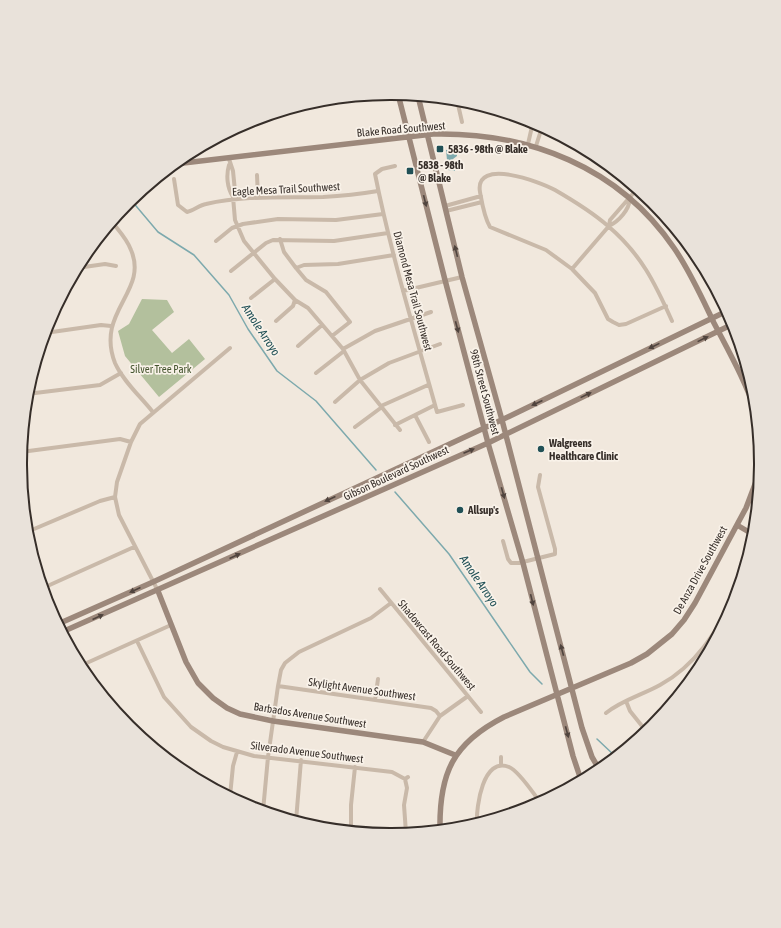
<svg xmlns="http://www.w3.org/2000/svg" width="781" height="928" font-family="'Asap Condensed',sans-serif">
<style>
.green{fill:#b3c09d}
.water{fill:#7da9ad}
.lines{fill:none;stroke-linecap:round;stroke-linejoin:round}
.stream{stroke:#7da9ad;stroke-width:1.5}
.street{stroke:#c9b9a9;stroke-width:4}
.secondary{stroke:#9c887b;stroke-width:5.5}
.oneway{fill:#50443e}
.poi-dot{fill:#205056;stroke:#f9f2e9;stroke-width:1.5}
.labels{text-anchor:middle;dominant-baseline:central;stroke-width:3.5;stroke-linejoin:round;paint-order:stroke}
.street-label{font-size:11px;fill:#362e29;stroke:#f9f2e9}
.poi-label{font-size:11px;font-weight:bold;fill:#362e29;stroke:#f9f2e9;text-anchor:start}
.park-label{font-size:11px;fill:#44542e;stroke:#f9f2e9}
.water-label{font-size:12px;font-style:italic;fill:#205056;stroke:#f9f2e9}
.rim{fill:none;stroke:#362e29;stroke-width:2}
</style>
<rect width="100%" height="100%" fill="#f1e8dd"/>
<path class="green" d="M 142,299 L 167,300 L 174,312 L 152,330 L 172,353 L 189,339 L 205,359 L 159,397 L 125,356 L 118,331 L 129,324 Z"/>
<path class="water" d="M 457,148 L 457,156 L 453,159 L 455,171 L 448,170 L 446,150 Z"/>
<g class="lines">
<path class="stream" d="M 131,200 L 158,232 L 194,255 L 229,295 L 248,329 L 277,371 L 316,401 L 376,470
M 395,492 L 449,554 L 530,672 L 542,684
M 597,739 L 615,756"/>
<path class="street" d="M 457,100 L 462,122
M 259,119 L 268,117 L 275,114
M 528,144 L 533,122
M 536,146 L 542,127
M 229,159 L 233,171 L 235,191 L 233,197 L 235,220 L 244,241 L 275,279 L 295,300 L 308,308 L 343,349 L 360,380 L 400,430
M 229,165 C 226,175 227,188 233,197
M 395,166 L 382,169 L 375,174 C 391,254 415,333 437,412 L 463,405
M 609,170 L 611,168
M 257,175 L 258,198
M 174,179 L 178,205 L 187,212 C 194,210 200,205 206,204 C 245,195 284,198 323,197 C 341,196 360,194 378,191
M 445,206 L 481,196
M 446,211 L 482,202
M 112,222 C 119,231 127,239 131,250 C 149,292 95,311 115,363 C 123,381 140,396 152,411
M 609,226 L 610,220 L 637,189
M 280,239 L 284,252 L 296,268 L 306,280 L 326,292 L 350,322 L 332,336
M 216,241 L 232,228 L 243,224 L 278,219 L 336,220 L 383,214
M 77,268 L 105,264 L 116,266
M 296,268 L 304,265 L 338,264 L 394,255
M 572,269 L 609,226 C 619,221 629,210 630,199
M 231,271 L 266,243 L 273,240 L 334,241 L 388,233
M 708,283 L 711,281
M 403,291 L 462,277
M 251,298 L 275,279
M 666,306 L 626,324 L 619,325 L 613,322 L 608,319 L 595,293 L 572,269 L 546,250 L 490,227 C 484,217 482,203 480,192 C 474,157 541,182 555,190 C 574,201 592,212 608,226 C 641,254 655,283 672,321
M 276,321 L 293,306 L 295,300
M 45,333 L 101,325 L 111,326
M 298,346 L 322,325
M 343,349 L 375,331 L 431,312
M 316,373 L 344,351
M 27,394 L 100,385 L 121,373
M 335,402 L 360,380 L 389,363 L 440,344
M 381,406 L 428,385
M 415,415 L 429,442
M 395,425 L 435,405
M 355,427 L 382,407
M 21,452 L 105,441 L 120,439 L 131,442
M 27,532 L 100,501 L 115,497
M 503,541 L 508,559 L 511,563 L 519,563 L 555,554 L 555,549 L 538,487 L 540,475
M 43,588 L 134,547
M 380,589 L 481,712
M 158,591 L 119,515 L 115,497 L 117,482 L 131,442 L 140,424 L 230,348
M 137,641 L 164,697 L 191,727 L 211,741 L 223,747 L 254,756 L 392,772 L 405,779 L 408,777
M 86,664 L 98,689
M 80,666 L 171,625
M 278,686 L 431,708 L 436,711 L 440,716
M 375,700 L 378,679
M 626,701 L 630,711 L 646,731
M 606,713 C 622,700 642,695 660,685 C 697,665 716,631 736,596
M 423,742 L 440,716 L 468,696
M 501,757 L 501,765
M 405,779 L 407,788 L 404,805 L 406,833
M 230,796 L 233,766 L 237,752
M 263,811 L 268,757 L 278,686 L 281,670 L 285,663 L 299,652 L 371,618 L 391,603
M 296,821 L 301,760
M 477,823 C 476,807 483,756 509,767 C 519,771 533,793 540,802
M 351,831 L 351,805 L 355,767"/>
<path class="secondary" d="M 398,94 L 445,280 L 488,443 L 523,563 L 573,756 L 581,780
M 418,96 L 462,277 L 502,420 L 582,728 L 592,757 L 599,769
M 175,164 L 433,134 C 529,132 619,167 674,248 C 690,271 702,298 714,323 C 729,352 746,382 756,413
M 737,525 L 754,535
M 158,591 L 186,662 L 198,683 L 213,698 L 227,708 L 240,714 L 273,721 L 423,742 L 455,755
M 58,624 L 153,582 L 510,416 L 727,311
M 62,632 L 488,443 L 733,324
M 440,830 C 439,773 453,743 504,717 L 631,663 L 647,654 L 672,634 L 684,620 L 695,603 L 746,508 L 757,479 L 760,457"/>
</g>
<defs><path id="oneway-solid" d="M-6-.8H1V-3.2L6.5 0L1 3.2V.8H-6Z"/></defs>
<g class="oneway">
<use href="#oneway-solid" transform="translate(425 201) rotate(76)"/>
<use href="#oneway-solid" transform="translate(456 251) rotate(-104)"/>
<use href="#oneway-solid" transform="translate(457 327) rotate(75)"/>
<use href="#oneway-solid" transform="translate(703 339) rotate(-26)"/>
<use href="#oneway-solid" transform="translate(654 346) rotate(154)"/>
<use href="#oneway-solid" transform="translate(586 395) rotate(-26)"/>
<use href="#oneway-solid" transform="translate(537 403) rotate(155)"/>
<use href="#oneway-solid" transform="translate(469 451) rotate(-23)"/>
<use href="#oneway-solid" transform="translate(503 493) rotate(74)"/>
<use href="#oneway-solid" transform="translate(330 499) rotate(155)"/>
<use href="#oneway-solid" transform="translate(235 556) rotate(-24)"/>
<use href="#oneway-solid" transform="translate(135 590) rotate(156)"/>
<use href="#oneway-solid" transform="translate(532 600) rotate(76)"/>
<use href="#oneway-solid" transform="translate(98 617) rotate(-24)"/>
<use href="#oneway-solid" transform="translate(562 650) rotate(-105)"/>
<use href="#oneway-solid" transform="translate(567 732) rotate(75)"/>
</g>
<g class="poi-dot">
<rect x="436" y="145" width="8" height="8" rx="2"/>
<rect x="406" y="167" width="8" height="8" rx="2"/>
<circle cx="541" cy="449" r="4"/>
<circle cx="460" cy="510" r="4"/>
</g>
<g class="labels">
<g class="street-label">
<text transform="translate(401 129) rotate(-5)">Blake Road Southwest</text>
<text transform="translate(286 189) rotate(-3)">Eagle Mesa Trail Southwest</text>
<text transform="translate(413 291) rotate(75)">Diamond Mesa Trail Southwest</text>
<text transform="translate(485 392) rotate(75)">98th Street Southwest</text>
<text transform="translate(396 473) rotate(-25)">Gibson Boulevard Southwest</text>
<text transform="translate(700 570) rotate(-61)">De Anza Drive Southwest</text>
<text transform="translate(437 645) rotate(50)">Shadowcast Road Southwest</text>
<text transform="translate(362 689) rotate(8)">Skylight Avenue Southwest</text>
<text transform="translate(310 715) rotate(9)">Barbados Avenue Southwest</text>
<text transform="translate(307 752) rotate(7)">Silverado Avenue Southwest</text>
</g>
<g class="poi-label">
<text x="448" y="149">5836 - 98th @ Blake</text>
<text x="418" y="165">5838 - 98th<tspan x="418" dy="13">@ Blake</tspan></text>
<text x="549" y="443">Walgreens<tspan x="549" dy="13">Healthcare Clinic</tspan></text>
<text x="468" y="510">Allsup's</text>
</g>
<g class="park-label">
<text x="161" y="369">Silver Tree Park</text>
</g>
<g class="water-label">
<text transform="translate(261 330) rotate(57)">Amole Arroyo</text>
<text transform="translate(479 581) rotate(56)">Amole Arroyo</text>
</g>
</g>
<path d="M0 0H781V928H0ZM390 100H391A363 363 0 0 1 754 463V465A363 363 0 0 1 391 828H390A363 363 0 0 1 27 465V463A363 363 0 0 1 390 100Z" fill="#e9e2da" fill-rule="evenodd"/>
<path class="rim" d="M390 100H391A363 363 0 0 1 754 463V465A363 363 0 0 1 391 828H390A363 363 0 0 1 27 465V463A363 363 0 0 1 390 100Z"/>
</svg>
